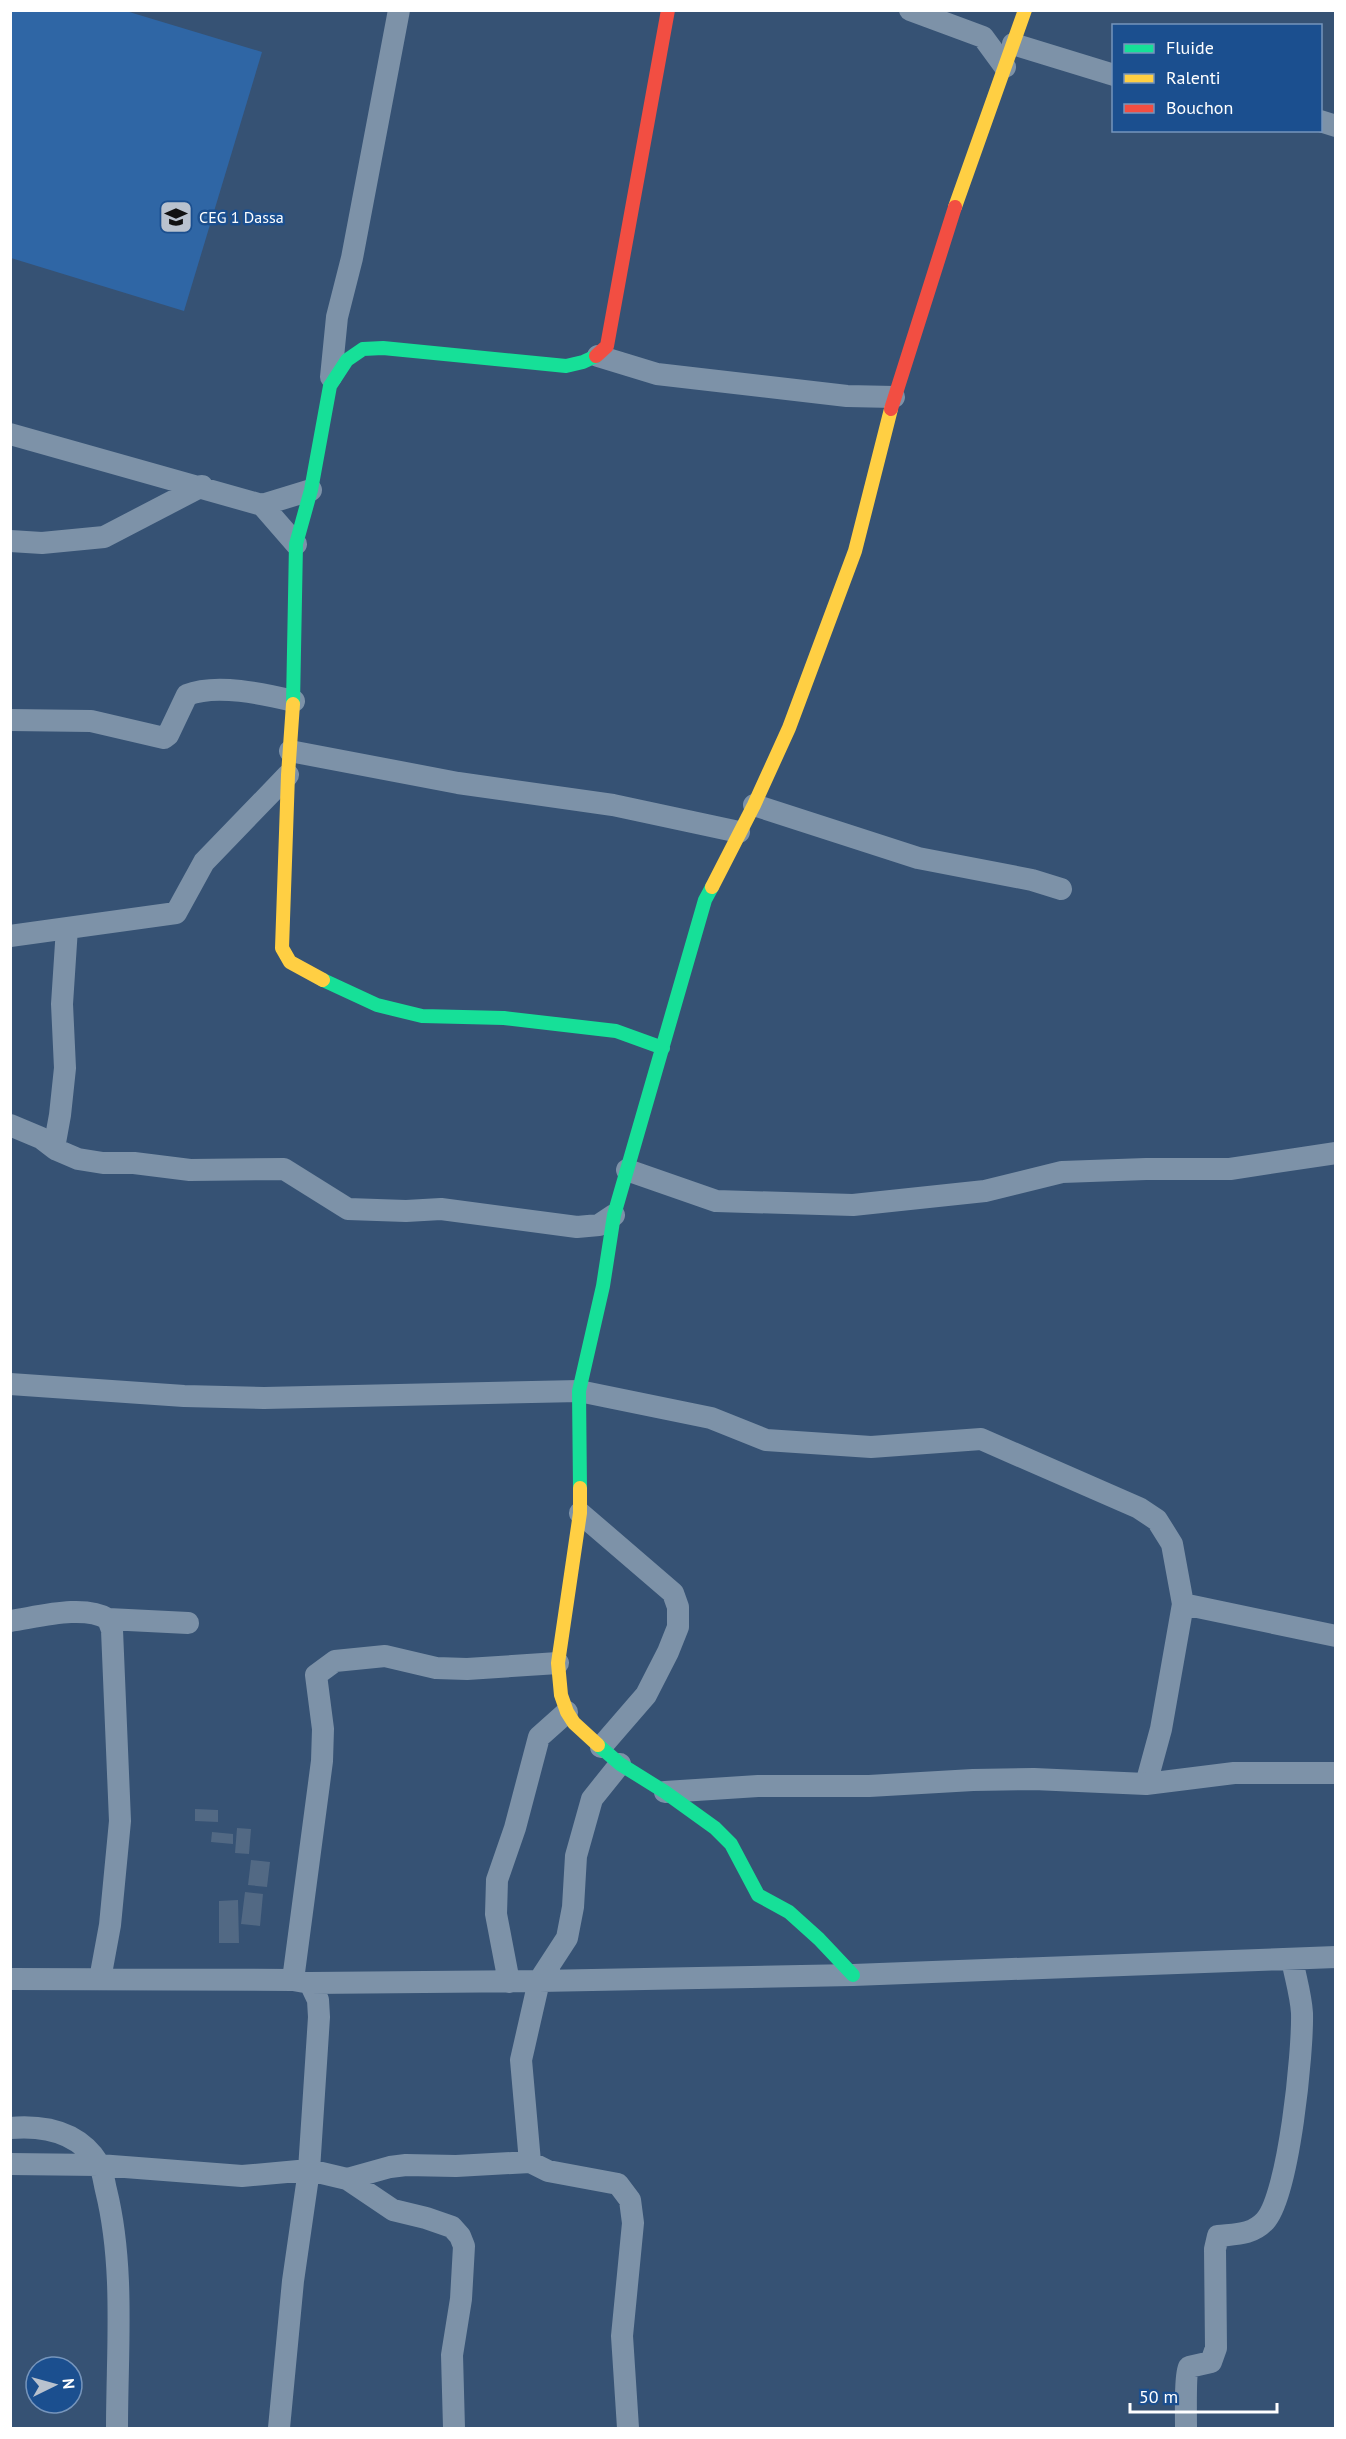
<svg xmlns="http://www.w3.org/2000/svg" width="1346" height="2439" font-family="'PT Sans',sans-serif">
<style>
.garden{fill:#2f66a5}
.building{fill:#526984}
.lines{fill:none;stroke-linecap:round;stroke-linejoin:round}
.street{stroke:#7d92a8;stroke-width:22}
.fast{stroke:#16e098;stroke-width:14}
.slow{stroke:#ffcf43;stroke-width:14}
.jam{stroke:#f24e42;stroke-width:14}
.labels{text-anchor:middle;dominant-baseline:central;stroke-width:5;stroke-linejoin:round;paint-order:stroke}
.poi-label{font-size:16px;fill:#fff;stroke:#1b4f8f;text-anchor:start}
</style>
<rect width="100%" height="100%" fill="#365274"/>
<path class="garden" d="M 10,11 L 126,11 L 262,52 L 184,311 L 11,258 Z"/>
<path class="building" d="M 195,1809 L 218,1810 L 218,1822 L 195,1821 Z
M 237,1828 L 251,1829 L 249,1854 L 235,1853 Z
M 212,1832 L 233,1834 L 233,1844 L 211,1842 Z
M 251,1860 L 270,1862 L 267,1887 L 248,1885 Z
M 245,1892 L 263,1894 L 260,1926 L 241,1924 Z
M 238,1900 L 239,1943 L 219,1943 L 219,1901 Z"/>
<g class="lines">
<path class="street" d="M 910,10 L 983,37 L 1005,67
M 1013,44 L 1114,75
M 1320,121 L 1336,126
M 598,356 L 657,374 L 847,396 L 894,397
M 331,377 L 337,317 L 352,258 L 399,10
M 10,434 L 262,505 L 296,544
M 262,505 L 311,490
M 10,541 L 42,543 L 104,537 L 202,486
M 10,720 L 91,721 L 164,738 L 168,735 L 187,695 C 216,683 264,694 294,701
M 290,751 L 458,783 L 613,805 L 739,832
M 754,805 L 918,858 L 1032,880 L 1061,889
M 67,928 L 62,1004 L 65,1068 L 60,1115 L 54,1148 L 57,1150 L 78,1159 L 103,1163 L 134,1163 L 190,1170 L 284,1169 L 348,1209 L 406,1211 L 441,1209 L 577,1227 L 599,1225 L 614,1215
M 10,936 L 176,913 L 204,862 L 288,775
M 10,1125 L 41,1138 L 54,1148
M 627,1170 L 716,1201 L 853,1205 L 985,1191 L 1062,1172 L 1146,1169 L 1230,1169 L 1336,1153
M 10,1384 L 184,1396 L 264,1398 L 579,1391 L 711,1418 L 766,1440 L 871,1447 L 981,1439 L 1139,1508 L 1157,1520 L 1172,1544 L 1183,1604 L 1161,1729 L 1146,1784
M 580,1513 L 673,1593 L 678,1607 L 678,1627 L 668,1652 L 646,1695 L 601,1747
M 1183,1604 L 1336,1636
M 108,1619 L 188,1623
M 10,1621 C 38,1617 84,1604 108,1619 L 112,1630 L 120,1821 L 110,1925 L 100,1979
M 620,1764 L 592,1799 L 576,1856 L 573,1907 L 567,1938 L 539,1981 L 853,1975 L 1336,1957
M 665,1792 L 758,1786 L 869,1786 L 973,1780 L 1034,1779 L 1146,1784 L 1234,1773 L 1336,1773
M 10,1979 L 293,1980 L 310,1983 L 539,1981 L 521,2060 L 530,2162
M 293,1980 L 322,1761 L 323,1729 L 316,1675 L 335,1661 L 385,1656 L 436,1668 L 467,1669 L 558,1663
M 509,1982 L 496,1914 L 497,1880 L 515,1828 L 539,1737 L 567,1712
M 10,2128 C 45,2125 79,2132 99,2164 C 103,2171 104,2182 106,2190 C 125,2267 117,2350 117,2428
M 10,2164 L 99,2165 L 242,2176 L 309,2170 L 347,2179 L 393,2210 L 426,2218 L 452,2227 L 460,2236 L 464,2246 L 461,2299 L 452,2355 L 454,2428
M 347,2179 L 390,2167 L 406,2165 L 456,2166 L 530,2162 L 548,2171 L 618,2184 L 630,2200 L 633,2223 L 622,2336 L 628,2428
M 279,2428 L 293,2281 L 309,2170 L 319,2017 L 318,2000 L 310,1983
M 1186,2428 C 1186,2416 1185,2373 1189,2367 L 1211,2362 L 1216,2348 L 1215,2249 L 1218,2236 C 1236,2234 1252,2235 1265,2221 C 1289,2195 1303,2051 1302,2013 C 1301,1995 1295,1976 1292,1959"/>
<path class="fast" d="M 293,704 L 296,544 L 311,490 L 330,386 L 347,360 L 363,349 L 383,348 L 566,366 L 583,362 L 596,356
M 323,980 L 377,1005 L 422,1016 L 504,1018 L 616,1031 L 663,1048
M 580,1488 L 579,1391 L 603,1286 L 614,1215 L 705,900 L 712,887
M 598,1745 L 620,1764 L 665,1792 L 715,1828 L 731,1844 L 758,1895 L 789,1912 L 819,1939 L 853,1975"/>
<path class="slow" d="M 955,207 L 1025,10
M 293,704 L 288,775 L 282,948 L 290,962 L 323,980
M 712,887 L 754,805 L 789,728 L 855,551 L 891,409
M 580,1488 L 580,1513 L 558,1663 L 561,1695 L 567,1712 L 574,1723 L 598,1745"/>
<path class="jam" d="M 596,356 L 607,346 L 668,10
M 891,409 L 955,207"/>
</g>
<defs>
<symbol id="school-square" viewBox="-11 -11 22 22"><rect x="-9" y="-9" width="18" height="18" rx="4" fill="#b9c2ce" stroke="#1b4f8f"/><path d="M0-5L7-2L0 1L-7-2ZM-4 1L0 2.5L4 1V4Q0 6-4 4Z" fill="#111"/></symbol>
</defs>
<g fill-rule="evenodd">
<use href="#school-square" x="157" y="198" width="38" height="38"/>
</g>
<g class="labels">
<g class="poi-label">
<text x="199" y="217">CEG 1 Dassa</text>
</g>
</g>
<rect width="1346" height="2439" fill="none" stroke="#ffffff" stroke-width="24"/>
<rect x="1112" y="24" width="210" height="108" fill="#1b4f8f" stroke="#7695bc" stroke-width="1.5"/>
<rect x="1124" y="44" width="30" height="9" fill="#16e098" stroke="#7695bc" stroke-width="1.5"/>
<text x="1166" y="54" font-size="18" fill="#ffffff">Fluide</text>
<rect x="1124" y="74" width="30" height="9" fill="#ffcf43" stroke="#7695bc" stroke-width="1.5"/>
<text x="1166" y="84" font-size="18" fill="#ffffff">Ralenti</text>
<rect x="1124" y="104" width="30" height="9" fill="#f24e42" stroke="#7695bc" stroke-width="1.5"/>
<text x="1166" y="114" font-size="18" fill="#ffffff">Bouchon</text>
<g transform="translate(54 2385) rotate(85)"><circle r="28" fill="#1b4f8f" stroke="#7695bc" stroke-width="1.5"/>
<path d="M0-4.5L10 22L0 15L-10 22Z" fill="#b9c2ce"/>
<text y="-9" font-size="16" font-weight="bold" text-anchor="middle" fill="#ffffff">N</text>
</g>
<path d="M1130 2403v9h147v-9" fill="none" stroke="#ffffff" stroke-width="3"/>
<text x="1139" y="2403" font-size="18" fill="#ffffff" stroke="#1b4f8f" stroke-width="4.5" paint-order="stroke">50 m</text>
</svg>
